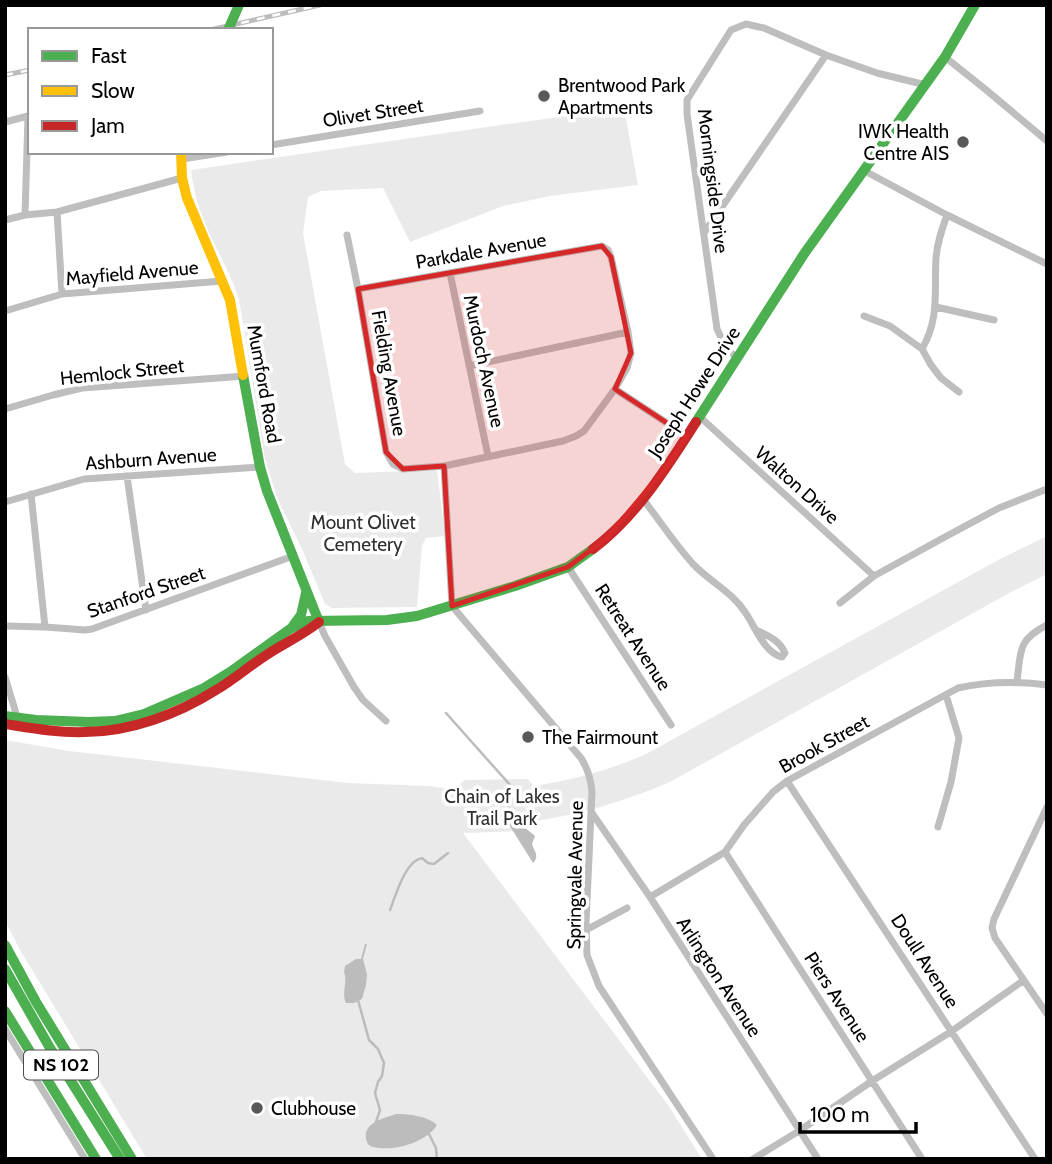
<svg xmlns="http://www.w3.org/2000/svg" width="1052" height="1164" font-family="Cabin,sans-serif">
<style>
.green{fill:#eaeaea}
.water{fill:#bcbcbc}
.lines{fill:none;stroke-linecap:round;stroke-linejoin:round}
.stream{stroke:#bcbcbc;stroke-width:2.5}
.street{stroke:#bebebe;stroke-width:7}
.fast{stroke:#4caf50;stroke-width:10}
.slow{stroke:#ffc107;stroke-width:10}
.jam{stroke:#c62828;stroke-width:10}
.rail-casing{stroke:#bdbdbd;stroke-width:5}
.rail{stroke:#fff;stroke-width:2.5;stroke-dasharray:8;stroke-linecap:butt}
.fast-bridge{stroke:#4caf50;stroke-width:10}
.marked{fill:#d62828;fill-opacity:0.2;stroke:#d62828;stroke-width:5;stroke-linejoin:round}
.poi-dot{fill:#595959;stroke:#fff;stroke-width:2.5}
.labels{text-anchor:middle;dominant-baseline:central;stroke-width:7;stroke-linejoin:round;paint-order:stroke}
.shield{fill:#fff;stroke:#4c4c4c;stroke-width:2}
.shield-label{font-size:18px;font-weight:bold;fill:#000}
.poi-label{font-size:19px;fill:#000;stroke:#fff;text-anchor:start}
.street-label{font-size:19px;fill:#000;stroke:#fff}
.park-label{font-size:19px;fill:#2f2f2f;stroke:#fff}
</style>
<rect width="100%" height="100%" fill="#fff"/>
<path class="green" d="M 624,108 L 638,185 L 550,196 L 503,206 L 410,242 L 383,188 L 321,191 L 308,197 L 303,233 L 345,464 L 355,473 L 437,470 L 445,536 L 426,538 L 422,546 L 417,607 L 332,608 L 325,604 L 303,551 L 278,500 L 265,459 L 239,299 C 229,269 212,243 201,213 C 196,200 193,185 191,170 L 487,127 Z
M 1047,536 L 1047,574 L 1011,592 L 670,782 C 623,802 577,816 526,822 L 525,831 L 463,833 L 668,1105 L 702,1159 L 147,1159 L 20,950 L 5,921 L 5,740 L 69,751 L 348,783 L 428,786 L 454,789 L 465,780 L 528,779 L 534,786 C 573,780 610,770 646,754 L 1000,559 Z"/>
<path class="water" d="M 508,823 L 524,827 L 535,836 L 532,844 C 534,851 540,856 533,863 Z
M 365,944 L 367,944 L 363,959 L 367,974 L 366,985 L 362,999 L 354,1003 L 346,1003 C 341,993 348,982 344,972 L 345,966 L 356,959 L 361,959 Z
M 396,1114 C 409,1114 428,1116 437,1125 C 426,1143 393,1152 373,1147 C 369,1146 367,1144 366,1139 C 363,1122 385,1118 396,1114 Z"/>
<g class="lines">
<path class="stream" d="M 446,713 L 510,785 L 508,823
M 390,910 C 396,895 405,861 422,858 L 428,863 L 434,864 L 448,853
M 358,1000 L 369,1040 L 378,1049 L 384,1063 L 382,1076 L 378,1082 L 375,1093 L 380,1110 L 376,1122
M 429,1134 L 436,1148 L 437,1159"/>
<path class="street" d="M 945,57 L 985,89 L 1047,141
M 5,122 L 28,116 L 25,215
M 271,145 L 480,111
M 182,159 L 227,152
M 863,170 L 947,215 L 1047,264
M 57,212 L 62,294
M 5,220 L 25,215 L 57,212 L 182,178
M 704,233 L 826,55
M 347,235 L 358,289 L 386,452 L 393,464 L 403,469 L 444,466 L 563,441 L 576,436 L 584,431 L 615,389 L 627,368 L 631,353 L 628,332 L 611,257 L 608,250 L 602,246 L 358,289
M 450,273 L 488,456
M 936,307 L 994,320
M 5,311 L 62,294 L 222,281
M 864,316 L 890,326 L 922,349 L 931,365 L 941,378 L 959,392
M 922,349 C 940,318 934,291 936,258 C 937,243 942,229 947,215
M 737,358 L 726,348 L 717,329 L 687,114 L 687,100 L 731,30 L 746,24 L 764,28 L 826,55 L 877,73 L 926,85
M 469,366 L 628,332
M 615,389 L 687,436
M 5,409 L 53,395 L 82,388 L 245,376
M 700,417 L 874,576
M 444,466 L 452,606 L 581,758 C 588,769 591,779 592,792 L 586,922 L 587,955 L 599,986 L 713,1159
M 127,476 L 146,610
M 31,494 L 45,627
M 643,499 C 659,520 675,544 693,564 C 709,581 732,592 745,612 C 755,626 764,653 782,657 L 785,653 C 780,641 769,636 758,631
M 5,502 L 84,479 L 260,467
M 568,567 L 671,725
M 840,603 L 874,576 L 943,538 L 999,508 L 1047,489
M 319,622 L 325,636 L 354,687 L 363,700 L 386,721
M 5,626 L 45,627 L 85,630 L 92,629 L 293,556
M 5,677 L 18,720
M 1017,681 C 1021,652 1017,640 1047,625
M 787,781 L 1035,1159
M 1047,807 L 994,919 L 992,928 L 995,938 L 1047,1014
M 592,813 L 650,897 L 818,1159
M 938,827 L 951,782 L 959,738 L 946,695
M 725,852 L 922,1159
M 650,897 L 725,852 L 744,825 L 773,792 L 787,781 L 958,688 C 989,681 1016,681 1047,685
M 586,930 L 627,908
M 5,1029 L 85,1159
M 753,1159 L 799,1131 L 872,1081 L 952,1031 L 1024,980"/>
<path class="fast" d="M 243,375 L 260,467 L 267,491 L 319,622
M 696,422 L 804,254 L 945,57 L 975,5
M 293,626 L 301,615 L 306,593
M 5,716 L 36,720 L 89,722 L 115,721 L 144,714 L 204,688 L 230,672 L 290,629 L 308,621 L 387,620 L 417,616 L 515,586 L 568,567 L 593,549
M 5,945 L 36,1002 L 132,1159
M 5,969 L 50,1048 L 120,1159
M 5,1011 L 96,1159"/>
<path class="slow" d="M 181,152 L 182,178 L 187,198 L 230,300 L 243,375"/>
<path class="jam" d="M 593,549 C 637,516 667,467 696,422
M 5,724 C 31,728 58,733 85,732 C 130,732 178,714 216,690 C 233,680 248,667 265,656 C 282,644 302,636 319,622"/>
<defs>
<path id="rail" d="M 210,30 L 320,5
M 5,75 L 30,70"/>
</defs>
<use href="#rail" class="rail-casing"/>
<use href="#rail" class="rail"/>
<path class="fast-bridge" d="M 228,30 L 239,5"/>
</g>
<path class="marked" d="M 602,246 L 611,257 L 631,353 L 615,389 L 687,436 L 668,465 L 607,538 L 568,567 L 452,606 L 444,466 L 403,469 L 386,452 L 358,289 Z"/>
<g class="poi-dot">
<circle cx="544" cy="96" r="7"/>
<circle cx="963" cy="142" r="7"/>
<circle cx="528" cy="737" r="7"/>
<circle cx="257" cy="1108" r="7"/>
</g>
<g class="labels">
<rect class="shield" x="24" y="1050.5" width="74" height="29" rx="5"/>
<g class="shield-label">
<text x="61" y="1065">NS 102</text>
</g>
<g class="poi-label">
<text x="558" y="85">Brentwood Park<tspan x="558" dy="22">Apartments</tspan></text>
<text x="949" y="131" text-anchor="end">IWK Health<tspan x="949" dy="22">Centre AIS</tspan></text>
<text x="542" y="737">The Fairmount</text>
<text x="271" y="1108">Clubhouse</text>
</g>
<g class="street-label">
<text transform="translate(373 113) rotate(-9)">Olivet Street</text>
<text transform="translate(713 181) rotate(83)">Morningside Drive</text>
<text transform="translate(481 251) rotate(-10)">Parkdale Avenue</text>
<text transform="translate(132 273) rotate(-5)">Mayfield Avenue</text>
<text transform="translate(484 361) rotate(78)">Murdoch Avenue</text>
<text transform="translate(122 372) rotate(-6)">Hemlock Street</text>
<text transform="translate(389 373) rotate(80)">Fielding Avenue</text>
<text transform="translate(264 384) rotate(80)">Mumford Road</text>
<text transform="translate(694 392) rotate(-57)">Joseph Howe Drive</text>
<text transform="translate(151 459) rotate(-4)">Ashburn Avenue</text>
<text transform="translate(797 485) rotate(42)">Walton Drive</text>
<text transform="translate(146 592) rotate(-19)">Stanford Street</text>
<text transform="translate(633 637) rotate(57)">Retreat Avenue</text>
<text transform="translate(824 744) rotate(-29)">Brook Street</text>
<text transform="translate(575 875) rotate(-89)">Springvale Avenue</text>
<text transform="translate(925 961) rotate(57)">Doull Avenue</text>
<text transform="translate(719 977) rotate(57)">Arlington Avenue</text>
<text transform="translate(837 997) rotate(57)">Piers Avenue</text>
</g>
<g class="park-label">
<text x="363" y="522">Mount Olivet<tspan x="363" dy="22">Cemetery</tspan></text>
<text x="502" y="796">Chain of Lakes<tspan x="502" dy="22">Trail Park</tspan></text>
</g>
</g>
<rect width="1052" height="1164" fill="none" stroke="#000000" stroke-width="14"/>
<rect x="28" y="28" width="245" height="126" fill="#ffffff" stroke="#999999" stroke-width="2"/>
<rect x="42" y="51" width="35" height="10" fill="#4caf50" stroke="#999999" stroke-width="2"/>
<text x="91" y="63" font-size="21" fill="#000000">Fast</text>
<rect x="42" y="86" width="35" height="10" fill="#ffc107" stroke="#999999" stroke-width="2"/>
<text x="91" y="98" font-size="21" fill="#000000">Slow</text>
<rect x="42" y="121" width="35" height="10" fill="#c62828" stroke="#999999" stroke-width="2"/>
<text x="91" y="133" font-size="21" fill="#000000">Jam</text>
<path d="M800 1122v10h116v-10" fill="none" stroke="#000000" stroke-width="3.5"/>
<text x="810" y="1122" font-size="21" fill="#000000" stroke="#ffffff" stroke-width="5" paint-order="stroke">100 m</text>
</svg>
